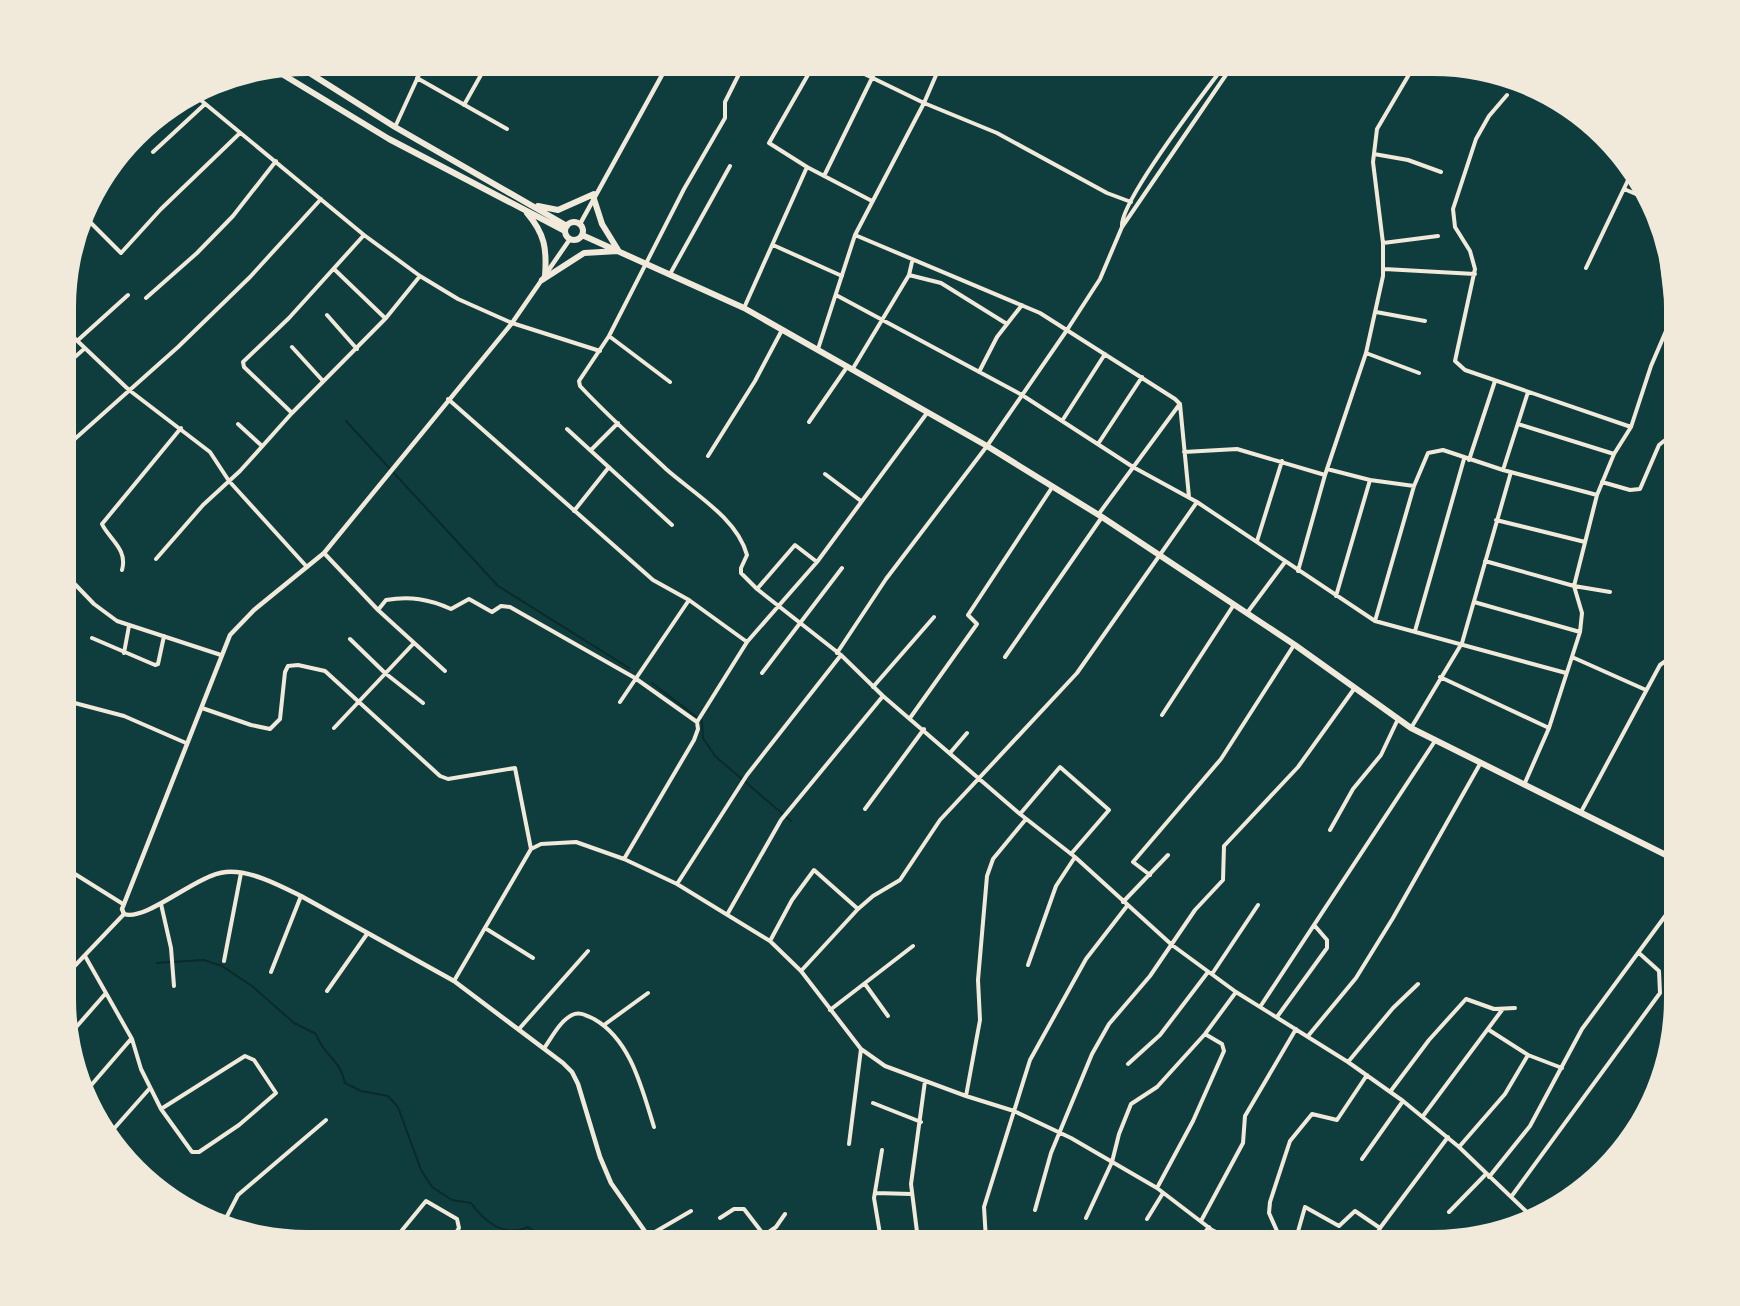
<svg xmlns="http://www.w3.org/2000/svg" width="1740" height="1306" font-family="Quicksand,sans-serif">
<style>
.lines{fill:none;stroke-linecap:round;stroke-linejoin:round}
.stream{stroke:#0a2a2b;stroke-width:2}
.minor{stroke:#f1e9da;stroke-width:4}
.tertiary{stroke:#f1e9da;stroke-width:4.5}
.primary{stroke:#f1e9da;stroke-width:6}
</style>
<rect width="100%" height="100%" fill="#0f3d3e"/>
<g class="lines">
<path class="stream" d="M 346,421 L 498,586 L 629,668
M 652,683 L 702,721 L 703,738 L 715,756 L 791,821
M 157,963 L 204,960 L 222,966 L 252,986 L 294,1023 L 316,1034 C 324,1057 340,1058 345,1083 L 361,1091 L 388,1096 L 398,1107 L 421,1170 L 432,1187 L 452,1200 L 471,1203 C 485,1222 504,1238 528,1227 L 547,1240"/>
<path class="minor" d="M 743,66 L 725,102 L 725,118 L 684,189 L 609,336 L 579,381 L 580,386 C 607,415 637,442 666,469 C 693,493 737,518 747,555 L 741,568 L 741,573 L 757,589 L 841,655 L 883,696 L 1020,814 L 1075,857 L 1172,945 L 1236,992 L 1348,1062 L 1403,1101 L 1459,1147 L 1532,1217
M 848,66 L 924,103 L 997,133 L 1107,193 L 1131,202
M 1229,68 L 1237,66
M 309,73 L 314,66
M 417,78 L 507,129
M 1507,95 L 1489,116 L 1476,139 L 1453,209 L 1455,227 L 1470,251 L 1475,269 L 1455,361 L 1465,370 L 1631,427
M 197,97 L 364,235 L 420,276 L 458,299 L 512,323 L 600,351
M 464,105 L 486,66
M 395,127 L 423,66
M 153,152 L 205,104
M 1374,154 L 1408,160 L 1441,172
M 807,167 L 769,143 L 813,66
M 824,176 L 873,76
M 1624,189 L 1643,197 L 1652,214
M 87,219 L 121,253 L 161,209 L 240,133
M 1122,226 C 1120,202 1205,91 1224,66
M 855,235 L 1040,313 L 1175,399 L 1180,404 L 1189,497
M 1383,243 L 1438,236
M 773,245 L 842,276
M 1586,268 L 1630,176
M 334,269 L 385,318
M 1384,269 L 1475,274
M 670,274 L 730,166
M 909,275 L 941,283 L 1007,324
M 836,295 L 1022,395 L 1133,467 L 1197,502 L 1375,621 L 1566,673
M 146,298 L 197,253 L 233,216 L 276,161
M 744,308 L 807,167 L 872,201
M 1376,312 L 1425,321
M 327,315 L 357,349
M 68,332 L 129,390 L 210,452 L 229,481 L 307,567
M 609,336 L 670,382
M 77,341 L 128,295
M 292,347 L 323,381
M 818,349 L 855,235 L 924,103 L 940,66
M 1366,353 L 1419,373
M 68,363 L 84,349
M 852,370 L 909,275 L 912,262
M 979,372 L 997,337 L 1022,305
M 448,399 L 653,580 L 689,600 L 747,642
M 292,413 L 244,367 L 243,362 L 289,318 L 364,235
M 1062,421 L 1105,354
M 809,422 L 847,367
M 238,424 L 262,446
M 1518,424 L 1614,454
M 567,429 L 672,525
M 1098,444 L 1142,377
M 68,445 L 178,347 L 250,277 L 321,199
M 591,450 L 618,423
M 1184,452 L 1237,449 L 1325,475
M 708,456 L 755,381 L 782,330
M 1469,460 L 1495,381
M 1327,469 L 1370,480 L 1336,596
M 1503,470 L 1528,392
M 825,474 L 861,501
M 1370,480 L 1414,486
M 1602,482 L 1630,490 L 1640,489 L 1659,445 L 1674,433
M 574,511 L 609,467
M 1098,515 L 1179,405
M 1496,520 L 1585,542
M 1257,541 L 1282,461
M 324,553 L 378,610 L 445,671
M 156,559 L 203,505 L 240,471 L 292,413 L 386,318 L 420,276
M 1485,561 L 1574,586 L 1610,592
M 122,570 C 128,549 109,539 102,524 L 181,428
M 1298,571 L 1325,475 L 1366,353 L 1383,276 L 1383,243 L 1373,162 L 1377,129 L 1414,66
M 67,576 L 94,604 L 117,621 L 221,655
M 757,589 L 795,545 L 817,562
M 1474,602 L 1580,632
M 378,610 L 386,600 C 410,596 429,599 451,609 L 469,599 L 492,612 L 501,606 L 510,607 L 635,678 L 697,722
M 1247,613 L 1285,562
M 1375,621 L 1414,486 L 1428,453 L 1443,450 L 1503,470 L 1597,495
M 1415,631 L 1464,459
M 92,638 L 155,665 L 158,664 L 164,636
M 350,639 L 385,673 L 423,703
M 124,653 L 129,626
M 837,653 L 886,579 L 987,446 L 1067,330 L 1100,279 L 1122,227 L 1230,69
M 1005,657 L 1102,517
M 1572,657 L 1646,690
M 762,673 L 842,568
M 1440,677 L 1549,728
M 873,687 L 934,617
M 67,701 L 124,716 L 186,743
M 620,702 L 689,600
M 202,708 L 251,725 L 270,729 L 280,719 L 285,672 L 288,666 L 298,665 L 325,671 L 440,776 L 448,779 L 515,768 L 531,849
M 1162,715 L 1233,606
M 910,718 L 977,624 L 968,615 L 1053,486
M 334,728 L 414,643
M 1411,728 L 1462,643 L 1511,472
M 950,753 L 967,733
M 1524,785 L 1549,728 L 1580,632 L 1582,613 L 1574,586 L 1597,495 L 1614,454 L 1631,427 L 1651,366 L 1669,324 L 1660,248
M 865,809 L 924,729
M 1581,812 L 1660,665 L 1674,655
M 1020,814 L 1060,767 L 1109,810 L 1071,854
M 1330,830 L 1353,789 L 1381,755 L 1398,719
M 624,859 L 694,740 L 698,729 L 697,722 L 747,642 L 817,562 L 927,413
M 67,869 L 123,904
M 1150,875 L 1133,862 L 1221,759 L 1294,645
M 677,884 L 747,775 L 841,655
M 1123,902 L 1168,855
M 161,904 L 171,948 L 174,986
M 728,913 L 781,820 L 883,696
M 485,928 L 533,958
M 770,941 L 792,900 L 814,870 L 858,909
M 85,956 L 132,1039 L 141,1069 L 161,1109 L 192,1152 L 199,1152 L 239,1125 L 276,1093 L 254,1060 L 245,1056 L 161,1109
M 224,961 L 241,873
M 1028,965 L 1056,886 L 1075,857
M 801,971 L 858,909 L 873,896 L 900,880 L 940,820 L 1077,673 L 1197,502
M 271,972 L 301,896
M 67,974 L 124,914
M 1212,974 L 1258,905
M 454,981 L 531,849 L 541,844 L 576,842 L 624,859 L 677,884 L 770,941 L 801,971 L 861,1049 L 885,1066 L 966,1096 L 1014,1111 L 1071,1138 L 1157,1188 L 1212,1230 L 1233,1240
M 865,984 L 888,1016
M 327,991 L 367,934
M 1260,1007 L 1435,741
M 830,1010 L 913,946
M 1277,1017 L 1327,948 L 1327,940 L 1315,926
M 604,1025 L 648,993
M 519,1029 L 588,951
M 1489,1030 L 1528,1055 L 1562,1068
M 71,1033 L 106,993
M 1308,1036 L 1356,978 L 1393,918 L 1480,764
M 545,1047 C 552,1037 560,1021 572,1015 C 580,1011 587,1016 594,1019 C 631,1040 642,1089 654,1127
M 1348,1062 L 1393,1008 L 1418,984
M 1128,1064 L 1160,1035 L 1208,972
M 87,1090 L 131,1039
M 1390,1092 L 1429,1040 L 1466,999 L 1494,1009 L 1515,1008
M 966,1096 L 980,1020 L 978,980 L 987,876 L 993,859 L 1026,819
M 873,1103 L 921,1122
M 1423,1116 L 1502,1010
M 111,1132 L 150,1088
M 849,1144 L 861,1049
M 1459,1147 L 1505,1094 L 1528,1055
M 1362,1159 L 1403,1101
M 1608,1163 L 1640,1116
M 1489,1177 L 1530,1126 L 1582,1029 L 1674,904
M 1157,1188 L 1193,1121 L 1224,1051 L 1222,1044 L 1205,1034
M 875,1193 L 912,1194
M 1511,1197 L 1660,993 L 1659,971 L 1639,953
M 1035,1210 L 1051,1153 L 1092,1054 L 1109,1024 L 1150,976 L 1195,910 L 1223,880 L 1224,846 L 1298,767 L 1354,689
M 1449,1212 L 1486,1174
M 207,1217 L 222,1223
M 720,1218 L 734,1209 L 744,1209 L 764,1235
M 1086,1218 L 1112,1162 L 1119,1134 L 1131,1104 L 1157,1087 L 1205,1034 L 1236,992
M 1147,1219 L 1163,1193
M 1201,1221 L 1243,1143 L 1245,1116 L 1296,1029
M 223,1224 L 238,1195 L 326,1120
M 648,1236 L 691,1211
M 394,1240 L 426,1201 L 457,1219 L 459,1228 L 451,1240
M 757,1240 L 776,1227 L 785,1214
M 881,1240 L 874,1198 L 882,1150
M 918,1240 L 911,1184 L 925,1081
M 986,1240 L 984,1207 L 1030,1060 L 1086,959 L 1127,906
M 1199,1240 L 1209,1227
M 1281,1240 L 1269,1213 L 1270,1202 L 1290,1141 L 1312,1114 L 1337,1120 L 1367,1075
M 1288,1240 L 1297,1235 L 1305,1207 L 1339,1226 L 1355,1211 L 1380,1228
M 1374,1240 L 1380,1228 L 1448,1137"/>
<path class="tertiary" d="M 580,224 L 667,66
M 570,239 L 512,323 L 324,553 L 254,610 L 230,635 L 122,909 L 124,914 C 146,922 197,874 226,872 C 251,870 279,885 301,896 L 454,981 L 563,1063 L 572,1072 L 578,1084 L 600,1157 L 611,1183 L 651,1240"/>
<path class="primary" d="M 300,67 L 395,127 L 567,226
M 277,71 L 389,139 L 565,231
M 593,196 L 602,224 L 618,250
M 538,206 L 558,210 L 594,194
M 527,213 C 545,234 547,249 545,276
M565 231a9 9 0 1 1 18 0a9 9 0 1 1-18 0Z
M 582,235 L 744,308 L 987,446 L 1102,517 L 1295,645 L 1411,728 L 1674,859
M 542,280 L 584,253 L 618,251"/>
</g>
<path d="M0 0H1740V1306H0ZM307 76H1433A231 231 0 0 1 1664 307V999A231 231 0 0 1 1433 1230H307A231 231 0 0 1 76 999V307A231 231 0 0 1 307 76Z" fill="#f1e9da" fill-rule="evenodd"/>
</svg>
